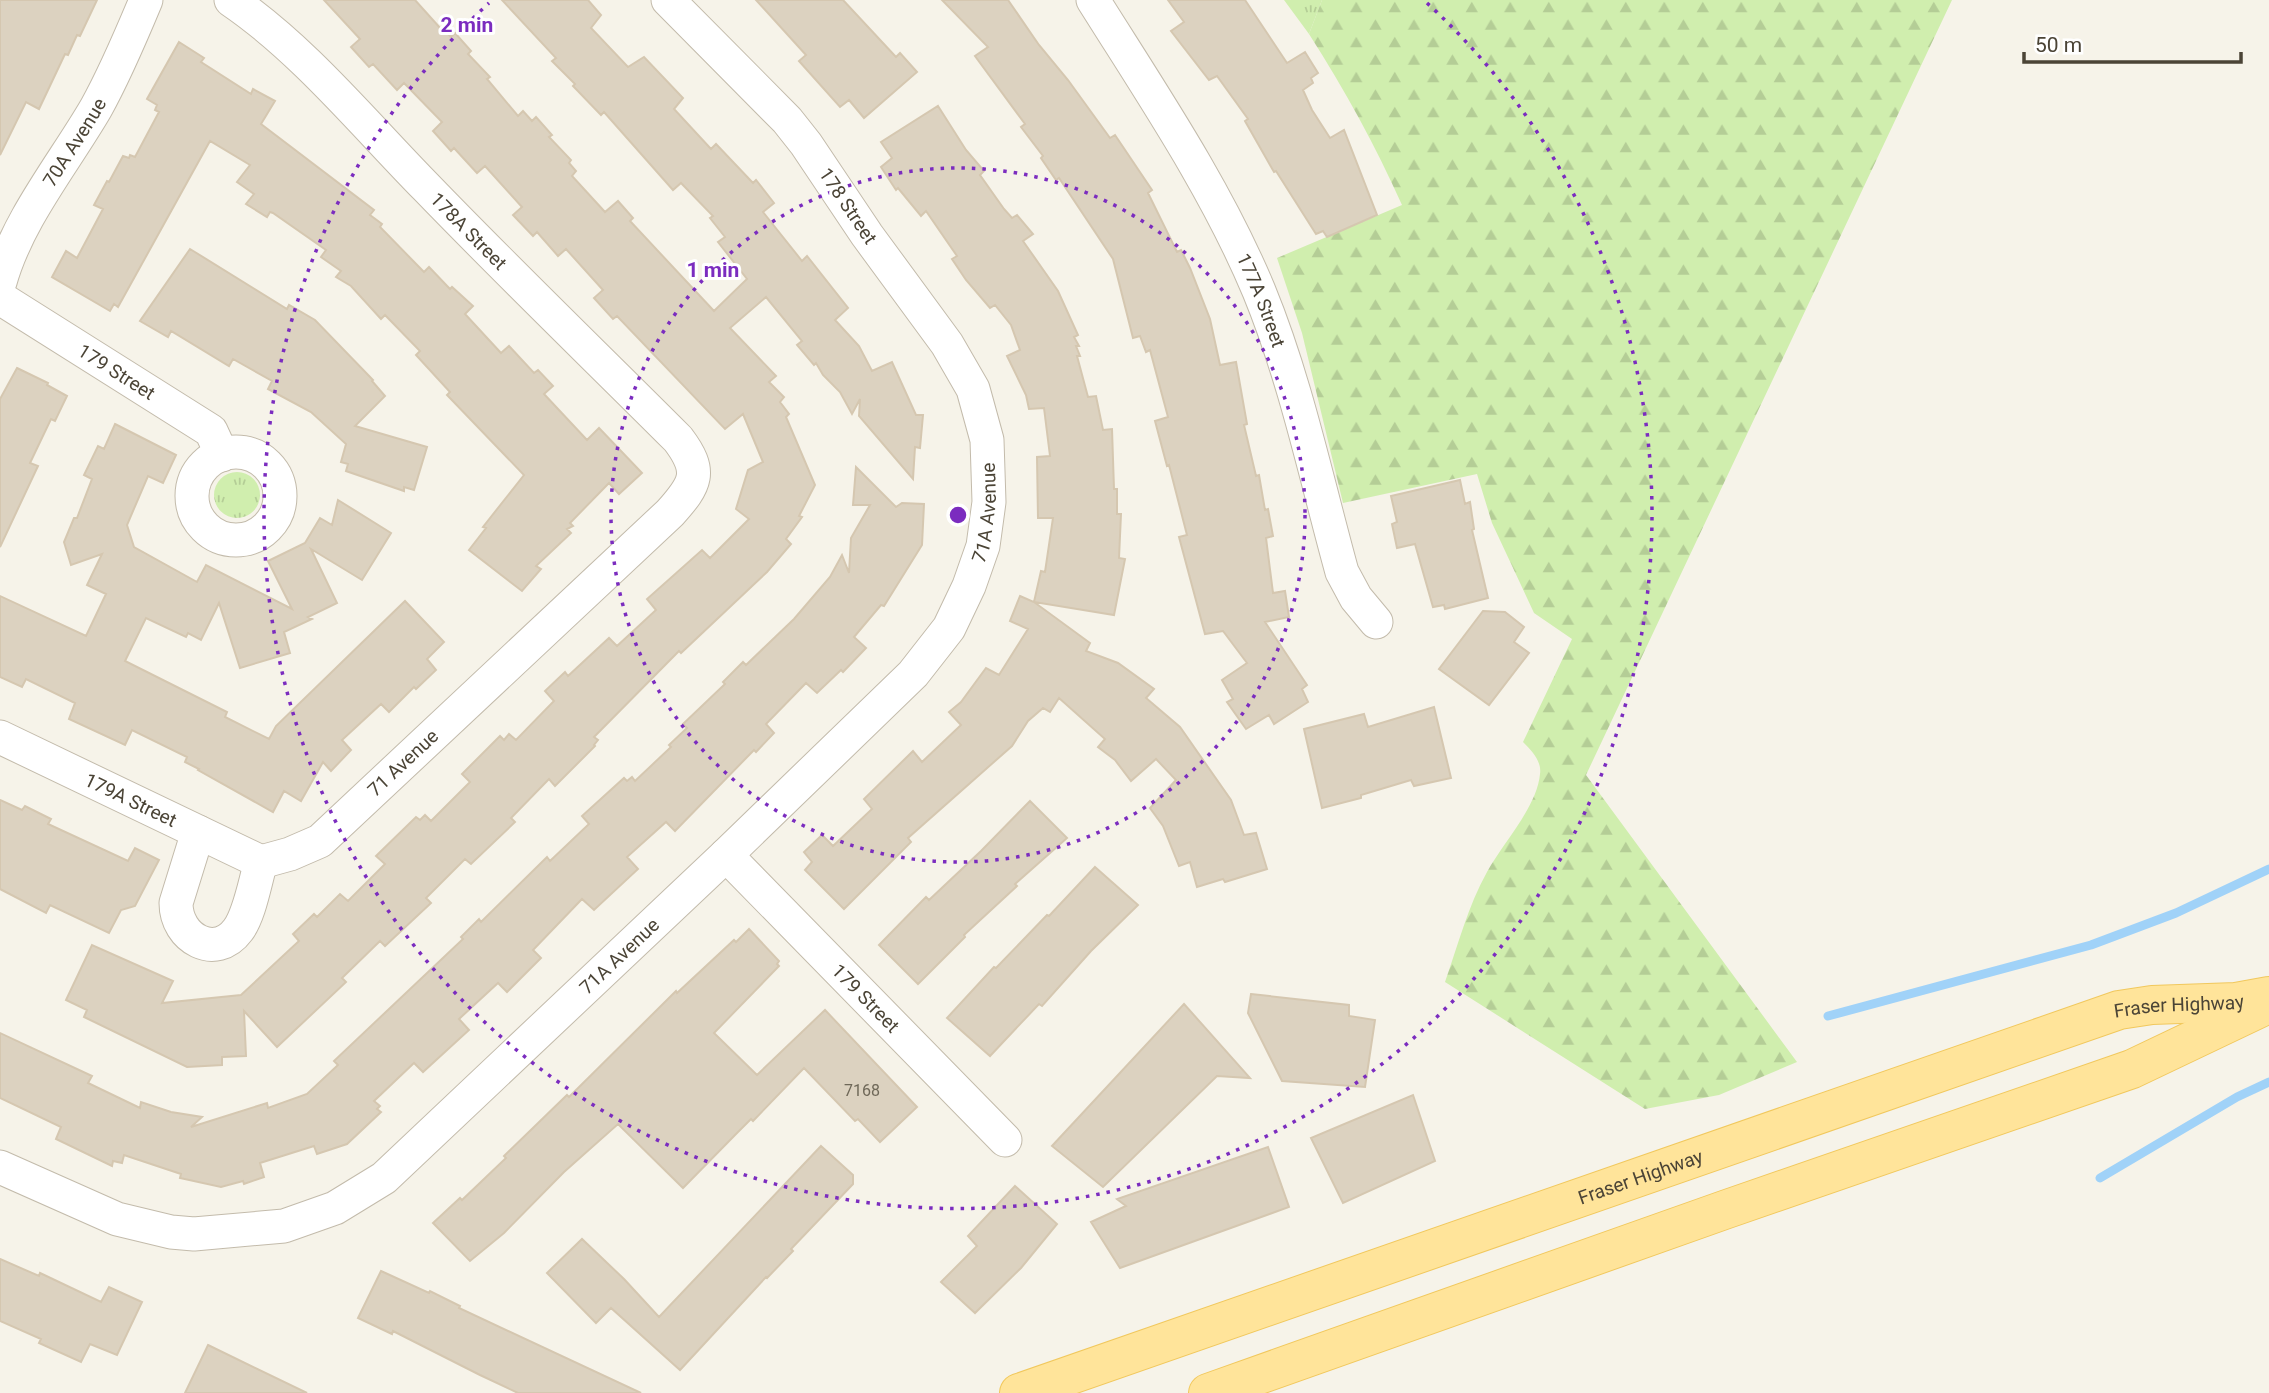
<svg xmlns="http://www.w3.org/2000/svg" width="2269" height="1393" font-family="Roboto,sans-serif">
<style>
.grass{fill:url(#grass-tufts)}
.forest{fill:url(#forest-firs)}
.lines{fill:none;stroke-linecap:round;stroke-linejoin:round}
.stream{stroke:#a0d2f8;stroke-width:9}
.building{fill:#dcd2c0;stroke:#d5c7b0;stroke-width:2}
.street-casing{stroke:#c3bbab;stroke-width:35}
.primary-casing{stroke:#f1c85d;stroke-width:40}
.street{stroke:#fff;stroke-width:33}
.primary{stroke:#ffe49a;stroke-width:38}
.ring{fill:none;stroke:#7b2cbf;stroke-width:3.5;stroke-dasharray:3.5 7}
.labels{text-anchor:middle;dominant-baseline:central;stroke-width:6;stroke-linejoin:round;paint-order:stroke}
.number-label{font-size:16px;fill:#6f6858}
.street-label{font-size:19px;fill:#4b4436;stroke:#fff}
.centre{fill:#7b2cbf;stroke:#fff;stroke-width:3.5}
.ring-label{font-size:21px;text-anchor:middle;font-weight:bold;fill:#7b2cbf;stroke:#fff;stroke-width:6;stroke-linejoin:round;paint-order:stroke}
</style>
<defs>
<pattern id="grass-tufts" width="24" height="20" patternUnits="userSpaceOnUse" patternTransform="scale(1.75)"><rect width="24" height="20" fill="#d0eeae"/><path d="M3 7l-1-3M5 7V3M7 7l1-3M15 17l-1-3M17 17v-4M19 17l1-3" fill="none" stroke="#b4cd96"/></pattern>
<pattern id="forest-firs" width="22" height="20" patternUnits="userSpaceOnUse" patternTransform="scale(1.75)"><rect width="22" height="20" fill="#d0eeae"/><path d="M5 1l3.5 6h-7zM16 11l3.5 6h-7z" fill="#b4cd96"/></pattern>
</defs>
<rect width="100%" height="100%" fill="#f6f3e9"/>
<path class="grass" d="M 1284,0 L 1322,0 L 1309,34 Z
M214 495a23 23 0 1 1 46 0a23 23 0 1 1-46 0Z"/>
<path class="forest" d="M 1322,0 L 1952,0 L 1586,775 L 1797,1062 L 1719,1095 L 1645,1109 L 1445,982 C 1458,945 1468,906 1487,872 C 1503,843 1537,807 1540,774 C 1542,761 1531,750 1523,742 L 1572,639 L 1534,613 L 1492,523 L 1477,474 L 1343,503 L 1302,333 L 1277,258 L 1402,205 C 1375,145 1345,90 1309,34 Z"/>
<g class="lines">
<path class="stream" d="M 1828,1016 L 2091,945 L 2176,913 L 2269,869
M 2100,1178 L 2237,1097 L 2269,1082"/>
</g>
<path class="building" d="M 0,0 L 97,0 L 80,36 L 77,35 L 68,55 L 65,54 L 39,109 L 26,102 L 0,155 Z
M 324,0 L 415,0 L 441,29 L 442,28 L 451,37 L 455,33 L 471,51 L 468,54 L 490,77 L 487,79 L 518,116 L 523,111 L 532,121 L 536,117 L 552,135 L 549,137 L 571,160 L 569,163 L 576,171 L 572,176 L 605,212 L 618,201 L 633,218 L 630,221 L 714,311 L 747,279 L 718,242 L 725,237 L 710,218 L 713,216 L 681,183 L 673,190 L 604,112 L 601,115 L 573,86 L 575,84 L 552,61 L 556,58 L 502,0 L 588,0 L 601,15 L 591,28 L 628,67 L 644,57 L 683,98 L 674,109 L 711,149 L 716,144 L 753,183 L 756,180 L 774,203 L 763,212 L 802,261 L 807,256 L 848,308 L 835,320 L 859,346 L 872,371 L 892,362 L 916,415 L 923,415 L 920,448 L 915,447 L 913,479 L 859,416 L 860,399 L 852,414 L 840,392 L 823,375 L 816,363 L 814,365 L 797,345 L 802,341 L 766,297 L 730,328 L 776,376 L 769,382 L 784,397 L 780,402 L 789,414 L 786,417 L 815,485 L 799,516 L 802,517 L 786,539 L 791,544 L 767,572 L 681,653 L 679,651 L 594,737 L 598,740 L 594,745 L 595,746 L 555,786 L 549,779 L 511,818 L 515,822 L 471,864 L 465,859 L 426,898 L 431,903 L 385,946 L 380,941 L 342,978 L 346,982 L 277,1047 L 244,1011 L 246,1056 L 222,1057 L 222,1065 L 187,1067 L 84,1017 L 87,1010 L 66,1000 L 92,945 L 173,981 L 162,1003 L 241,995 L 299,941 L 293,934 L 314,914 L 317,917 L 340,894 L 348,901 L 385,864 L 376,856 L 416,817 L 420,820 L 425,815 L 431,821 L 470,782 L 462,774 L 500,736 L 504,740 L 509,734 L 516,740 L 554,701 L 545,691 L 565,672 L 568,676 L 609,638 L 617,646 L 656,610 L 647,599 L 702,550 L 710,558 L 749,519 L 736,509 L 748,470 L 763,462 L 743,414 L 725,429 L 617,316 L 613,319 L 594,298 L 603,290 L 566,249 L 558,256 L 537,232 L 533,236 L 513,215 L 522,207 L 485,166 L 477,173 L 454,148 L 451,151 L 433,131 L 442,122 L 404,83 L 397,90 L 373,64 L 369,67 L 351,47 L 360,39 Z
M 756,0 L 843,0 L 896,57 L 900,53 L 917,72 L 864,118 L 849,100 L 840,107 L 799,61 L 806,55 Z
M 942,0 L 1008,0 L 1039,45 L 1068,80 L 1110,138 L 1115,135 L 1152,190 L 1148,193 L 1177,252 L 1181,250 L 1190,268 L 1210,319 L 1220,365 L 1236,362 L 1247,424 L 1244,425 L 1256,476 L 1259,475 L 1265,510 L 1268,509 L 1273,536 L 1266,538 L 1273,593 L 1285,591 L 1289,617 L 1265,622 L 1307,685 L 1302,689 L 1308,702 L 1274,724 L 1269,715 L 1246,729 L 1227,702 L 1233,699 L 1222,680 L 1247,663 L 1223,631 L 1205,634 L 1179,537 L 1187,535 L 1169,465 L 1167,466 L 1155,421 L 1168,417 L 1150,350 L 1146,352 L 1140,336 L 1133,338 L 1113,259 L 1059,178 L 1056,180 L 1041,158 L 1043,156 L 1021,127 L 1025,124 L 975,56 L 988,47 Z
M 1168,0 L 1245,0 L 1287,63 L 1305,52 L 1318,73 L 1311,78 L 1313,83 L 1303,90 L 1312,110 L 1330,138 L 1344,130 L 1377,215 L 1327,237 L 1323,231 L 1316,234 L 1276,171 L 1274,172 L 1245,121 L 1248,119 L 1217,76 L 1209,80 L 1171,31 L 1184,22 Z
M 179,42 L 204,58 L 201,62 L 251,94 L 253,89 L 275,101 L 261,124 L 374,210 L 370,215 L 382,224 L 380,227 L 424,272 L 429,267 L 450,289 L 452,287 L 473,306 L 465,314 L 501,353 L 509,346 L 534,373 L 538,370 L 553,386 L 544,394 L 587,440 L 599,428 L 642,473 L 619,494 L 609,483 L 570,523 L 573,526 L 567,529 L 571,533 L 536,566 L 541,569 L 522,591 L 469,550 L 486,528 L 483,527 L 524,475 L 447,395 L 450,392 L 416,355 L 420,351 L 385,315 L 381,319 L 351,286 L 336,277 L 341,271 L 321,257 L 326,250 L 273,213 L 270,212 L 267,217 L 246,204 L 254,194 L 237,182 L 250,165 L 210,141 L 118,307 L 114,304 L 110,311 L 52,277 L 66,251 L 77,258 L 103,209 L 94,205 L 107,181 L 109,182 L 123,156 L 129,158 L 130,155 L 135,157 L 159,112 L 155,110 L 157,105 L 147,99 Z
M 938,106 L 966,150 L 984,171 L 980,175 L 1004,209 L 1012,218 L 1017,215 L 1033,234 L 1023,241 L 1058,291 L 1078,335 L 1074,337 L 1079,346 L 1076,346 L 1080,356 L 1077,356 L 1088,397 L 1096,396 L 1103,430 L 1112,429 L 1114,489 L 1117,489 L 1117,514 L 1121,514 L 1119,558 L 1125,559 L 1114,615 L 1034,602 L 1041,571 L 1045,572 L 1053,518 L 1038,518 L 1037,457 L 1050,456 L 1044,408 L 1029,409 L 1026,395 L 1007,356 L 1020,350 L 1011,325 L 995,305 L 990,308 L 966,280 L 952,259 L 957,256 L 926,211 L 921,216 L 898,188 L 896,190 L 881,167 L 892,158 L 881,142 Z
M 190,249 L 287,309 L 289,305 L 315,320 L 373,380 L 372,381 L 385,396 L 355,426 L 427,447 L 414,490 L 404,487 L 404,491 L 346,471 L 348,464 L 341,462 L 346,444 L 311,412 L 268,389 L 272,381 L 233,359 L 229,366 L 171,331 L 168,337 L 140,321 Z
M 17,368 L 48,383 L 47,385 L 67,396 L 55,421 L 51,419 L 30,463 L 38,466 L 0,547 L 0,399 Z
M 115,424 L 176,455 L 163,483 L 148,476 L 127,525 L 134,547 L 197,582 L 206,565 L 292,609 L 268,561 L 305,543 L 320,518 L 332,525 L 338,500 L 391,533 L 362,580 L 311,549 L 337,603 L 308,617 L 312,619 L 284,632 L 290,653 L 240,668 L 219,603 L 201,640 L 188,633 L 186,637 L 146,618 L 125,661 L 227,712 L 225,717 L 269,739 L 276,726 L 405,601 L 444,642 L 427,659 L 436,670 L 416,689 L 414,687 L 389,712 L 381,704 L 342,740 L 351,750 L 331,771 L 323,762 L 301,801 L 284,791 L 273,812 L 198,770 L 199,769 L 185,762 L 187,757 L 132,730 L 125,745 L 69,719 L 75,703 L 26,679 L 22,687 L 0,677 L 0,596 L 86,636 L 106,594 L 87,585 L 102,554 L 71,565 L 64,542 L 74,518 L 77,518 L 92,479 L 84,475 L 98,446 L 104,449 Z
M 856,467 L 896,507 L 902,503 L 924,504 L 922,545 L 884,606 L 881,605 L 854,637 L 866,648 L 843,672 L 841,670 L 817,693 L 806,683 L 766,724 L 774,733 L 756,752 L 754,750 L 675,831 L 666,822 L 627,857 L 638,869 L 594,910 L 582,899 L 533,950 L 541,958 L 507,992 L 498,983 L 459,1019 L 469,1030 L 423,1072 L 414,1063 L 374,1101 L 380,1106 L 377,1109 L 381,1112 L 347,1144 L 317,1154 L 314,1146 L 260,1163 L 264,1177 L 244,1184 L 243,1181 L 221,1187 L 180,1178 L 181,1174 L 124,1155 L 122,1163 L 113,1161 L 112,1166 L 56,1139 L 61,1127 L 0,1098 L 0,1033 L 92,1076 L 88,1083 L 140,1108 L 141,1102 L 171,1112 L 202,1117 L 191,1127 L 267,1103 L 268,1108 L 307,1094 L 338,1065 L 334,1061 L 463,939 L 461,937 L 479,919 L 481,922 L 547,857 L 550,861 L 589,824 L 582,816 L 624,778 L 627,781 L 632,777 L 635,781 L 671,747 L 669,745 L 687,728 L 683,724 L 725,684 L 723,682 L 743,662 L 746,665 L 794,619 L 830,577 L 842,555 L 849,573 L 851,538 L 870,505 L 853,505 Z
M 1460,480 L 1465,504 L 1470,502 L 1474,529 L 1472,530 L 1488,598 L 1445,609 L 1444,605 L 1433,607 L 1415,544 L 1397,548 L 1392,524 L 1397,522 L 1391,496 Z
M 1020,596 L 1034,602 L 1090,643 L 1086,651 L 1118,663 L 1154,689 L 1146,698 L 1180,727 L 1231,800 L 1244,835 L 1256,833 L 1267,869 L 1225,882 L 1223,879 L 1197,887 L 1190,862 L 1179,866 L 1163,826 L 1150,808 L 1176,780 L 1156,759 L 1131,781 L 1115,760 L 1098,747 L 1105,739 L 1059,698 L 1050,712 L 1043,708 L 1028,721 L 1012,746 L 908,838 L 911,842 L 844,909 L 805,870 L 812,862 L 804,852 L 822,835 L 833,846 L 872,809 L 864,799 L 913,751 L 922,762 L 961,725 L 949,712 L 961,702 L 986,668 L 999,675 L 1028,629 L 1010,621 Z
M 1483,611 L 1505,612 L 1524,627 L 1514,642 L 1529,653 L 1489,705 L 1439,669 Z
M 1434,707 L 1451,778 L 1414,786 L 1411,780 L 1361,795 L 1361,798 L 1322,808 L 1304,729 L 1364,714 L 1368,727 Z
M 0,800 L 22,810 L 25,806 L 51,819 L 48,824 L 128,861 L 135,848 L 159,860 L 135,906 L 121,910 L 109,933 L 50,905 L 46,913 L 0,889 Z
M 1030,801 L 1067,838 L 1015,884 L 1017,886 L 964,935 L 965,937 L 918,984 L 879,945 L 926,897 L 929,900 L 981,851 Z
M 1095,867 L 1138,905 L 1091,951 L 1042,1006 L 1039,1004 L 990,1056 L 947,1018 L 994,967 L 996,968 L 1047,915 L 1049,916 Z
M 749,929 L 779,961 L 777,964 L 779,966 L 714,1033 L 757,1075 L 825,1010 L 917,1107 L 880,1142 L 858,1119 L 855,1121 L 804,1068 L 753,1121 L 751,1119 L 737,1133 L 683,1188 L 618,1124 L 564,1172 L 504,1233 L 470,1261 L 433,1223 L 460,1198 L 462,1200 L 506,1158 L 504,1156 L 567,1095 L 569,1097 L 676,991 L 677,993 L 734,940 L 736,942 Z
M 1251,994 L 1349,1005 L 1349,1016 L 1375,1020 L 1365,1087 L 1282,1081 L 1248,1013 Z
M 1184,1004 L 1250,1078 L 1217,1076 L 1103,1187 L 1052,1146 Z
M 1413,1095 L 1435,1161 L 1343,1203 L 1311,1138 Z
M 821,1146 L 853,1175 L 853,1184 L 791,1249 L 793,1251 L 767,1278 L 766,1277 L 680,1370 L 611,1308 L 596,1323 L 547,1273 L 582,1239 L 624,1279 L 659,1317 Z
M 1268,1147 L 1289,1207 L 1120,1268 L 1091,1222 L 1126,1206 L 1117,1199 Z
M 1015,1186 L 1057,1224 L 1021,1268 L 975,1313 L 941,1282 L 977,1246 L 968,1236 Z
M 0,1259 L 39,1276 L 40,1273 L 101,1302 L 109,1287 L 142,1302 L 117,1355 L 90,1344 L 81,1362 L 39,1343 L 41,1339 L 0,1321 Z
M 381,1271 L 429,1293 L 430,1291 L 460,1306 L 459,1308 L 641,1393 L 518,1393 L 480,1375 L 393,1331 L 392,1334 L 358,1318 Z
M 208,1345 L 307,1393 L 185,1393 Z"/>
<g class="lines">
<defs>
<g id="street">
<path id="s1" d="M 231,0 C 303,49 365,125 426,187 C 509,273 594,355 678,439 C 703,472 696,484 670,513 L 320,841 L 290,854 L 261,862"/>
<path id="s2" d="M 1093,0 C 1152,94 1216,188 1259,291 C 1296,381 1316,478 1342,572 L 1356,598 L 1376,622"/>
<path id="s3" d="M 0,282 C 17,220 64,163 96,108 C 115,74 131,36 146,0"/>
<path id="s4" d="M 0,298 L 211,431 L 222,455"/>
<circle cx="236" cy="496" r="44"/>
<path id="s5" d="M 0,737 L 261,862"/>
<path d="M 198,832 L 176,903 C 176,939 216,960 238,930 C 250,914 255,881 261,862"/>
<path id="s6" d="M 726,855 L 1005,1140"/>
<path id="s7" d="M 0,1167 L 117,1219 L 171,1232 L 194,1234 L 284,1226 L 335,1208 L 384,1178 L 726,855 L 913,674 L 949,628 L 969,586 L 983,546 L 989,502 L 987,440 L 973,389 L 947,344 L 867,235 L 806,144 L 787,120 L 668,0"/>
</g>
<g id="primary">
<path id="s8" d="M 1019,1393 L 2119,1010 L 2152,1005 L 2236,1002 L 2269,996"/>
<path d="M 1208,1393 L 1727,1209 L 2132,1069 L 2260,1008"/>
</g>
</defs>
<use href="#street" class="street-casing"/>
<use href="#primary" class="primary-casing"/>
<use href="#street" class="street"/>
<use href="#primary" class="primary"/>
</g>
<g class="ring">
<circle cx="958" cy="515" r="347"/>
<path d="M1427 3A694 694 0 1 1 489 3"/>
</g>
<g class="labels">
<g class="number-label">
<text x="862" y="1090">7168</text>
</g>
<g class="street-label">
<text stroke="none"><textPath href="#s3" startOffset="159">70A Avenue</textPath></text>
<text transform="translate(848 206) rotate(56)">178 Street</text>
<text stroke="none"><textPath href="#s1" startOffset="332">178A Street</textPath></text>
<text stroke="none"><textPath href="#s2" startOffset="345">177A Street</textPath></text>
<text stroke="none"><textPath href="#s4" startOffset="138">179 Street</textPath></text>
<text stroke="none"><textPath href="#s7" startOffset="1320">71A Avenue</textPath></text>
<text transform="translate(403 763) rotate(-43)">71 Avenue</text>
<text stroke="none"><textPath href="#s5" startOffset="145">179A Street</textPath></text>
<text stroke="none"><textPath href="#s7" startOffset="732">71A Avenue</textPath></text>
<text stroke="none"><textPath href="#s6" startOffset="200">179 Street</textPath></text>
<text stroke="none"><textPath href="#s8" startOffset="1225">Fraser Highway</textPath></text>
<text stroke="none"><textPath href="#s8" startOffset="658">Fraser Highway</textPath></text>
</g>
</g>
<circle cx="958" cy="515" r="10" class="centre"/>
<g class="ring-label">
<text x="467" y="32">2 min</text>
<text x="713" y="277">1 min</text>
</g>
<path d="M2024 52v10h217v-10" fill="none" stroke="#4b4436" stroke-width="3.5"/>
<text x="2035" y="52" font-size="21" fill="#4b4436" stroke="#ffffff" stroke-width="5" paint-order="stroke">50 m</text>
</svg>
